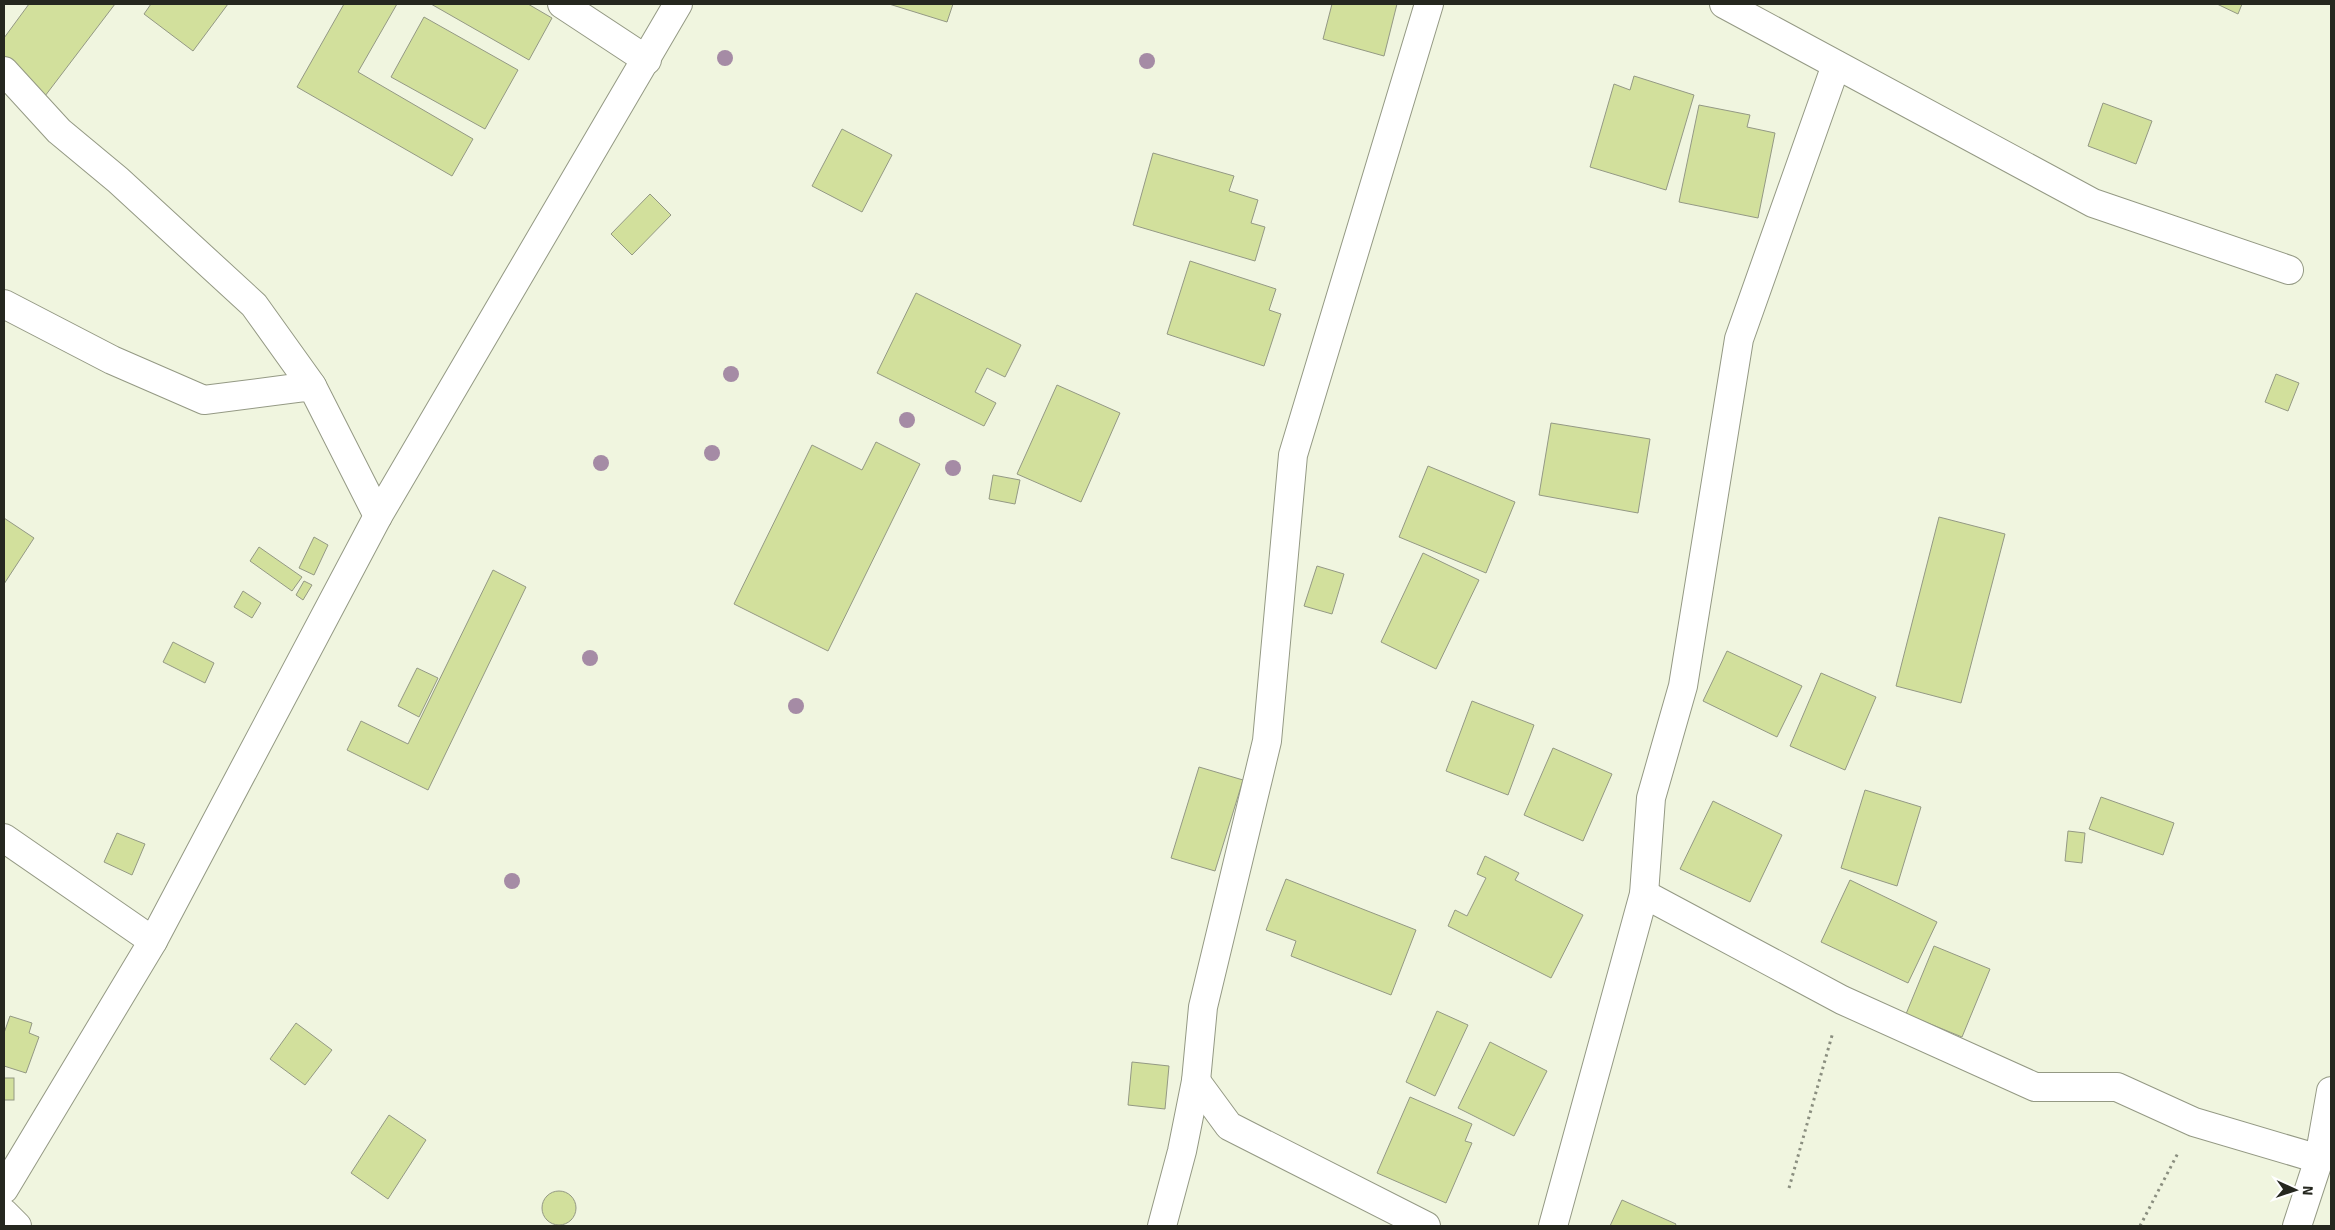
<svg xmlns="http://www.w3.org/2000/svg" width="2335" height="1230" font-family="Signika,sans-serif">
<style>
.building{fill:#d2e09c;stroke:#949984}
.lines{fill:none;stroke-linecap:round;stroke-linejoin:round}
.minor-casing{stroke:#949984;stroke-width:30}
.path{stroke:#8a8e7f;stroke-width:3;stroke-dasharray:2.5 4;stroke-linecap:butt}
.minor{stroke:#fff;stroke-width:28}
.tree{fill:#a58ba5}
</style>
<rect width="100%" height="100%" fill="#f0f5df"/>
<g class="building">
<polygon points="29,4 115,4 45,96 4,64 4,38"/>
<polygon points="151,4 228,4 193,51 144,14"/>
<polygon points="344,4 397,4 358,72 473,139 452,176 297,87"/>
<polygon points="431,4 528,4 552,18 529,60"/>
<polygon points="889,4 953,4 947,22"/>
<polygon points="1332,4 1397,4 1384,56 1323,39"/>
<polygon points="2217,4 2242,4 2238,14"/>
<polygon points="424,17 518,70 485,129 391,77"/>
<polygon points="1634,76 1694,95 1666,190 1590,167 1614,84 1630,90"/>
<polygon points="2103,103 2152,121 2136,164 2088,146"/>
<polygon points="1699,105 1750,115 1747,127 1775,133 1758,218 1679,202"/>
<polygon points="842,129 892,155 862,212 812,186"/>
<polygon points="1153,153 1234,176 1229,191 1258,200 1251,223 1265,227 1255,261 1133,225"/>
<polygon points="650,194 671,215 632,255 611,234"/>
<polygon points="1190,261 1276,289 1269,310 1281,314 1264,366 1167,334"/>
<polygon points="916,293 1021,345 1005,377 987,368 975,392 996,403 984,426 877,373"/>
<polygon points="2276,374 2299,383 2288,411 2265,402"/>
<polygon points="1057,385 1120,413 1081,502 1017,474"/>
<polygon points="1551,423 1650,439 1638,513 1539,495"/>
<polygon points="876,442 920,464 828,651 734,604 812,445 862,470"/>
<polygon points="1428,466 1515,502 1486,573 1399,537"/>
<polygon points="993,475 1020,480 1015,504 989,499"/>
<polygon points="1939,517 2005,534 1961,703 1896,686"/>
<polygon points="4,518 34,538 4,584"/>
<polygon points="314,537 328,545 314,575 299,568"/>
<polygon points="259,547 302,577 292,591 250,561"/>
<polygon points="1423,553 1479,580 1436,669 1381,642"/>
<polygon points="1317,566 1344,574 1332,614 1304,606"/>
<polygon points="493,570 526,587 428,790 347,750 361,721 408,744"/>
<polygon points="304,581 312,585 303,600 296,595"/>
<polygon points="243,591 261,603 252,618 234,607"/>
<polygon points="173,642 214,663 205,683 163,662"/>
<polygon points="1727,651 1802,686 1777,737 1703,701"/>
<polygon points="417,668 438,678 419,717 398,706"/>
<polygon points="1821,673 1876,697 1845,770 1790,746"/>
<polygon points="1472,701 1534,725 1508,795 1446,771"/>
<polygon points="1553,748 1612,774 1583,841 1524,815"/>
<polygon points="1199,767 1243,780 1215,871 1171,858"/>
<polygon points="1865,790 1921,807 1897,886 1841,868"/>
<polygon points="2101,797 2174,823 2163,855 2089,829"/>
<polygon points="1713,801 1782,835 1750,902 1680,869"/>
<polygon points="2068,831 2085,833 2082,863 2065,861"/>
<polygon points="117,833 145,844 132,875 104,862"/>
<polygon points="1485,856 1519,873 1515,880 1583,915 1551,978 1448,926 1455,910 1467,916 1486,878 1477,874"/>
<polygon points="1286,879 1416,930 1391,995 1291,956 1296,941 1266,930"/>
<polygon points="1850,880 1937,922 1908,983 1821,942"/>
<polygon points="1934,946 1990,969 1962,1037 1906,1014"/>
<polygon points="1437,1011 1468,1025 1435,1096 1406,1082"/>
<polygon points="10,1016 32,1023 29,1033 39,1037 26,1073 4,1066 4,1033"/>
<polygon points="296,1023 332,1050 305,1085 270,1059"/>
<polygon points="1490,1042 1547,1071 1514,1136 1458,1108"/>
<polygon points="1132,1062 1169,1066 1165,1109 1128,1105"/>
<rect x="4" y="1078" width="10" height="22"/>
<polygon points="1410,1097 1472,1124 1465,1141 1472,1143 1446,1203 1377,1173"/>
<polygon points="389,1115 426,1140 388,1199 351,1173"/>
<circle cx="559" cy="1208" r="17"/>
<polygon points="1622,1200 1676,1224 1675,1226 1610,1226"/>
</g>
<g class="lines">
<g class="minor-casing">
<g id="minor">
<polyline points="562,4 647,60"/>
<polyline points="1724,4 2093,203 2289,270"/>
<polyline points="4,71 59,131 118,180 254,305 312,386"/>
<polyline points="4,304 112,360 204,400 312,386 378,516"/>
<polyline points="4,838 153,941"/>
<polyline points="1644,894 1842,1000 2035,1087 2117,1087 2194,1122 2319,1159"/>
<polyline points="1196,1081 1229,1126 1426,1226"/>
<polyline points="4,1189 153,941 378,516 678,4"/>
<polyline points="4,1213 17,1226"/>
<polyline points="1162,1226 1182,1151 1196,1081 1203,1007 1267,741 1293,455 1429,4"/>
<polyline points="1553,1226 1644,894 1651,798 1683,686 1739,339 1836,65"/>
<polyline points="2297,1226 2319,1159 2331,1091"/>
</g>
</g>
<g class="path">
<polyline points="1789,1188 1833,1032"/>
<polyline points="2140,1226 2179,1151"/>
</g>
<use href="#minor" class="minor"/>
</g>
<g class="tree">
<circle cx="725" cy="58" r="8"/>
<circle cx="1147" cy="61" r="8"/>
<circle cx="731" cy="374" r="8"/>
<circle cx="907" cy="420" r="8"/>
<circle cx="712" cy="453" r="8"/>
<circle cx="601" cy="463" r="8"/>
<circle cx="953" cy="468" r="8"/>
<circle cx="590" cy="658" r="8"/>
<circle cx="796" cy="706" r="8"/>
<circle cx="512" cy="881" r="8"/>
</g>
<rect width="2335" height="1230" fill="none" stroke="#25271f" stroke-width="10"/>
<g transform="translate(2295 1190) rotate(93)" stroke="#ffffff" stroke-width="4" paint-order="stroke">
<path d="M0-4L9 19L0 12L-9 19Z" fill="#25271f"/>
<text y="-8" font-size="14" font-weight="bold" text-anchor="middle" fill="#25271f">N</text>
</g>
</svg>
